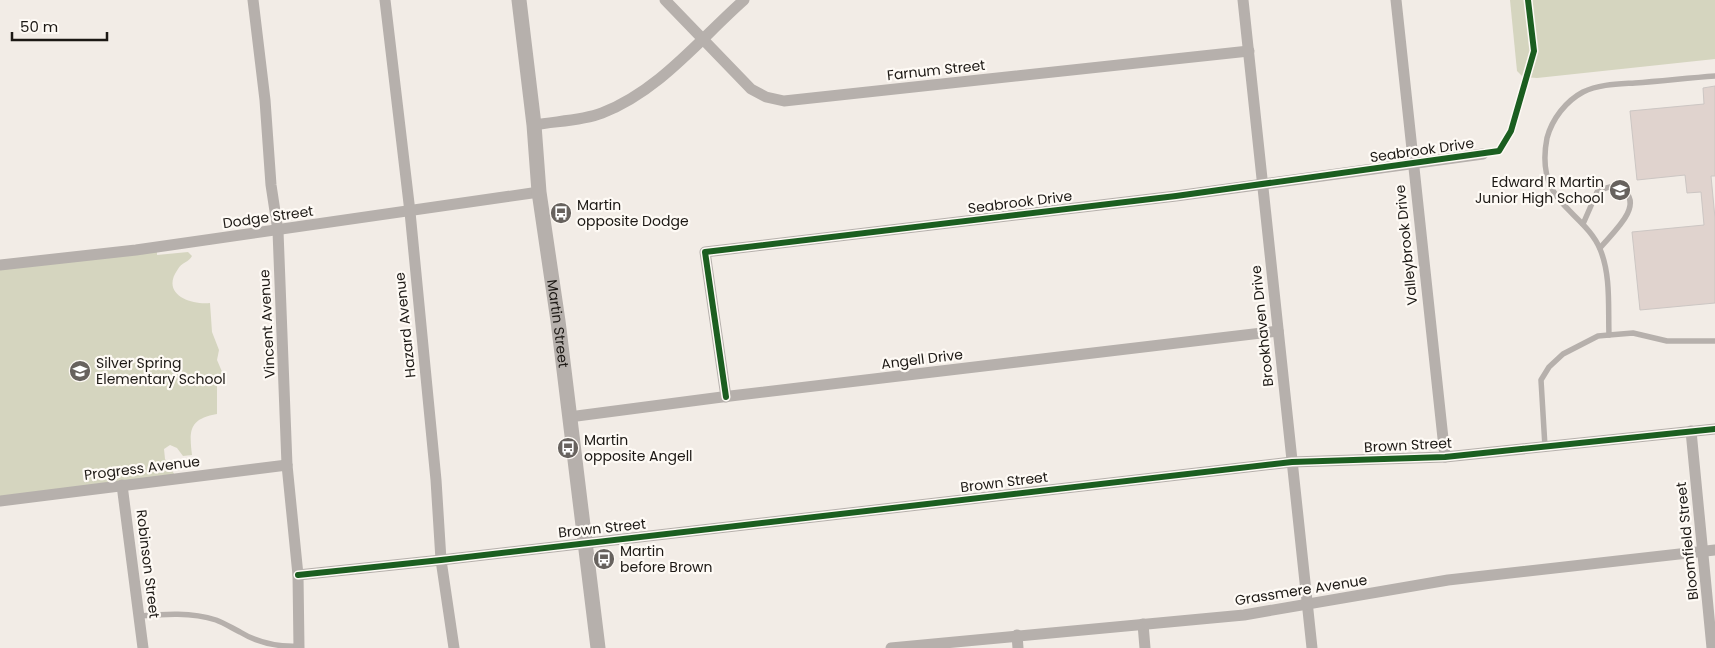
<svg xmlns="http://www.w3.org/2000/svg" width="1715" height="648" font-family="Poppins,sans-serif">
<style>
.green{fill:#d5d5bf}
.building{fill:#e0d3ce;stroke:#ccc6c3}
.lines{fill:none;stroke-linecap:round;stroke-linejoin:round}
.service{stroke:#b6b0ac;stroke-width:5.5}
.minor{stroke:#b6b0ac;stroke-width:11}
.tertiary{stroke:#b6b0ac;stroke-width:15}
.cycleway-casing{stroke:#fefaf5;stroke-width:9}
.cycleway{stroke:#1b5e20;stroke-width:6}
.labels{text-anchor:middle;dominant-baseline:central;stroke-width:4.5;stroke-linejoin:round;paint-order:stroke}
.street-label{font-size:14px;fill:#1c1814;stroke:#fefaf5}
.poi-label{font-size:14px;fill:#1c1814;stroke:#fefaf5;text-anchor:start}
</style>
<rect width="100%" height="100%" fill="#f2ece6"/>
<g class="green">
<polygon points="1510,0 1715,0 1715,59 1537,78 1523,77 1517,71"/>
<path d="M157,247V255L188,252L192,256C189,262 181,263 178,269C160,294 190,305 210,303L212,332L219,350L217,360L223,374L217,382V414C189,419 189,430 192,455L183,456L177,448L170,445L164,449L165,459L176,477L0,499V263Z"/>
</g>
<polygon class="building" points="1715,86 1715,176 1711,176 1715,218 1715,303 1640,310 1632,232 1704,225 1701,192 1687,193 1685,175 1637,180 1630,111 1704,104 1703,88"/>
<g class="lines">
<g class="service">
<path d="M1583,224L1597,192C1606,188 1614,183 1623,190C1645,206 1611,234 1600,248"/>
<path d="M1609,335C1608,307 1611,275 1600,249C1590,224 1562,210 1551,187C1544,172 1544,153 1547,138C1552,119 1566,101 1583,92C1599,84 1619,84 1635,83C1662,81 1688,78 1715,76"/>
<polyline points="1545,447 1541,380 1549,367 1563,354 1598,336 1609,335 1633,333 1667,341 1715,341"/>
<path d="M139,616C165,614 191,612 216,620C224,623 232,628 240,632C258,643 278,647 299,646"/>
</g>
<g class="minor">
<polyline points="253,0 265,100 271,185 278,231 287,465 298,575 299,648"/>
<polyline points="385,0 410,212 436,480 441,560 454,648"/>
<polyline points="665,0 751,89 766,97 784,101 1249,51"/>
<polyline points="1243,0 1312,648"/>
<polyline points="1396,0 1445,457"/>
<path d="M534,125C556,121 581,121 602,113C659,91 699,40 744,0"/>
<polyline points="0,265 136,250 539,192"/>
<polyline points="726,397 705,252 1176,196 1483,154"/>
<polyline points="569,417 722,397 1278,331"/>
<polyline points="1691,431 1712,648"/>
<polyline points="122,485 143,648"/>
<polyline points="0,501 287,465"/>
<polyline points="298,575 441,560 1292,462 1445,457 1715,429"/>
<polyline points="1143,624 1145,648"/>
<polyline points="1017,635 1018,648"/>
<polyline points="891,648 1244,615 1448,580 1715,550"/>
</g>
<path class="tertiary" id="s1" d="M519,0L534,125L539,192L558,321L598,648"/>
<g class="cycleway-casing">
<g id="cycleway">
<polyline points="726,397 705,252 1176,196 1499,151 1511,131 1534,51 1528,0"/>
<polyline points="298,575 441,560 1292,462 1445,457 1715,429"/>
</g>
</g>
<use href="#cycleway" class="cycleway"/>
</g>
<defs>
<g id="school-disc" transform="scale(1.125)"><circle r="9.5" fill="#67625e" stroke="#fefaf5"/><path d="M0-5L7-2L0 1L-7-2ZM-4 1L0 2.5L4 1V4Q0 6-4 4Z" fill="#fff"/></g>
<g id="bus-disc" transform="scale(1.125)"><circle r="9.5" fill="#67625e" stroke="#fefaf5"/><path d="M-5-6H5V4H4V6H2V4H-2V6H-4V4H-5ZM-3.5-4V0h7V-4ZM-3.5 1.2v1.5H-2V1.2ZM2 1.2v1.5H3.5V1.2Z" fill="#fff"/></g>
</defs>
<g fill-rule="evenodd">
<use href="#school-disc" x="1620" y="190"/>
<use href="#bus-disc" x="561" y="213"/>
<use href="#school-disc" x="80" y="371"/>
<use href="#bus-disc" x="568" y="448"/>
<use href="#bus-disc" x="604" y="559"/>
</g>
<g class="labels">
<g class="street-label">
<text transform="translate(936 70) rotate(-6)">Farnum Street</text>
<text transform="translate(1422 150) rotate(-8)">Seabrook Drive</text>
<text transform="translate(1020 202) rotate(-7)">Seabrook Drive</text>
<text transform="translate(268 217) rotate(-8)">Dodge Street</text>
<text transform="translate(1406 245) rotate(-96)">Valleybrook Drive</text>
<text transform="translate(267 324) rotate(-93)">Vincent Avenue</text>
<text stroke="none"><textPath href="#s1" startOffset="326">Martin Street</textPath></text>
<text transform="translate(405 325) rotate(-96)">Hazard Avenue</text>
<text transform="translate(1262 326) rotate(-96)">Brookhaven Drive</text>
<text transform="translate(922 359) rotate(-7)">Angell Drive</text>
<text transform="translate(1408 445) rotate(-3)">Brown Street</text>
<text transform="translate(142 468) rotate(-7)">Progress Avenue</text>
<text transform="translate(1004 482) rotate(-7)">Brown Street</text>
<text transform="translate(602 528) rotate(-6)">Brown Street</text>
<text transform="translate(1687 541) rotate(-96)">Bloomfield Street</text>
<text transform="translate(148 564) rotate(83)">Robinson Street</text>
<text transform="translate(1301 590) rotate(-9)">Grassmere Avenue</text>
</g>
<g class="poi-label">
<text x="1604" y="182" text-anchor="end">Edward R Martin<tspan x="1604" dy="16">Junior High School</tspan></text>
<text x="577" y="205">Martin<tspan x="577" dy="16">opposite Dodge</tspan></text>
<text x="96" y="363">Silver Spring<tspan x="96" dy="16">Elementary School</tspan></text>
<text x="584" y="440">Martin<tspan x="584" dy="16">opposite Angell</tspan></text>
<text x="620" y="551">Martin<tspan x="620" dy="16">before Brown</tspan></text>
</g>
</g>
<path d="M12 32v8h95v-8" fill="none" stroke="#1c1814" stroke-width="2.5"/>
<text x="20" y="32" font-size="15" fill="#1c1814" stroke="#fefaf5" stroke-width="4" paint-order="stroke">50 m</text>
</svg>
